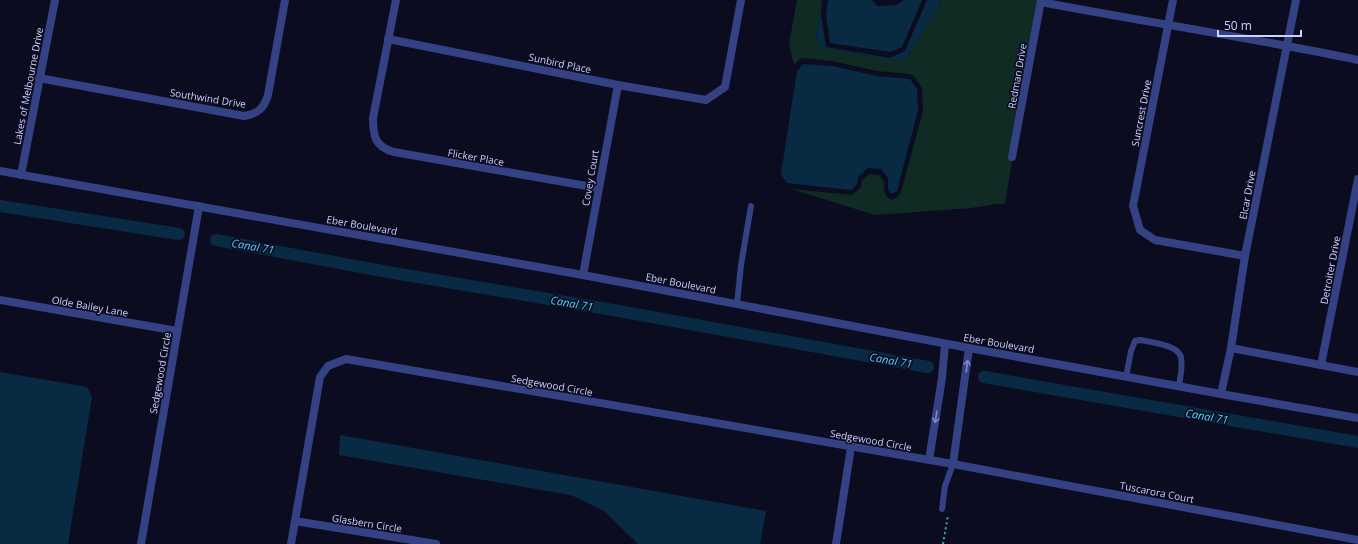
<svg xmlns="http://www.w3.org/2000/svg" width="1358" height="544" font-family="'Open Sans',sans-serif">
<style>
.green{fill:#0f2b24}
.water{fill:#092a43}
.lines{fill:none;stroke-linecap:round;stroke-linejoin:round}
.canal{stroke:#092a43;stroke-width:12}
.path{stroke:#27b892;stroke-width:2;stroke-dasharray:2 3;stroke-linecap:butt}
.service{stroke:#344183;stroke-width:6}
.minor{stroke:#344183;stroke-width:8}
.tertiary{stroke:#344183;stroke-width:8}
.oneway{stroke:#8089c1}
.labels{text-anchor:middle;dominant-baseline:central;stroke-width:3.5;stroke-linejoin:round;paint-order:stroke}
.street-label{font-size:10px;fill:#ccd1ff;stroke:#0c0c21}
.water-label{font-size:11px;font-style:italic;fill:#5ad4ff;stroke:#0c0c21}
</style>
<rect width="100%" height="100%" fill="#0c0c21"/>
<path class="green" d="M797,0H822L816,38L821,47L881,58L903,61L938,8L941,0H1038L1005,204H997L971,208L875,215L791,189L852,195L861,187L862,180L870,174L879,175C880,177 882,178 883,180C886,188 881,193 891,200C895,199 899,196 901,192L923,111L922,88L913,75L910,74L877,71L832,61L803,58L800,59L794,65L789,44Z"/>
<g class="water">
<polygon points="822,0 821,15 826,47 890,58 905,51 927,0 941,0 938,8 910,52 903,61 881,58 821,47 816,38"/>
<polygon points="828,0 872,0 877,6 897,5 904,0 922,0 902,47 891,52 830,43 826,16"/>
<polygon points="803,64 832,66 877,76 910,79 917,89 918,110 897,191 891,194 888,189 888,178 881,169 868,168 858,177 857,184 851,190 787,183 781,174 797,71"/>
<polygon points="0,372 87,387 92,397 68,544 0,544"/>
<polygon points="340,435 766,511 760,544 638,544 604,511 571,495 339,455"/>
</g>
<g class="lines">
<g class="canal">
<polyline points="0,206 179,234"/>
<polyline points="216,240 388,272 619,311 928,367"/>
<polyline points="984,377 1358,442"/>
</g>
<polyline class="path" points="943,544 948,515"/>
<g class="service">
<polyline points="737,304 741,265 751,206"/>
<path d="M1126,377L1131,351L1135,341L1140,340C1150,342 1180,345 1181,358C1183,367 1180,378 1179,386"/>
<polyline points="942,509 945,486 953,464"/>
</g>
<g class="minor">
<path d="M396,0L373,118C373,136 375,147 394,152L598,188"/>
<polyline points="1173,0 1133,206 1140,230 1155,240 1245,256"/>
<path d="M1041,2C1146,22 1253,38 1358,60"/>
<polyline points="388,39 618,85 706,100 725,87 741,0"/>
<path d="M39,78L244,116C258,114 264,108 268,95L285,0"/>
<polyline points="1012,157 1041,0"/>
<polyline points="21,175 55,0"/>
<polyline points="583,275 618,85"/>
<polyline points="0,300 177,331"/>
<polyline points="1231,348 1358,372"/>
<polyline points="1321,365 1358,179"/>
<polyline points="1221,394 1231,348 1245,256 1296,0"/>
<polyline points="929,460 942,378 945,344"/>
<polyline points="953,464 969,348"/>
<polyline points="295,521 436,544"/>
<polyline points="141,544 199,206"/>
<polyline points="291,544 320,377 328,366 346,359 953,464 1358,540"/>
<polyline points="836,544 851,447"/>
</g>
<polyline class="tertiary" points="0,171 583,275 969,348 1221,394 1358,418"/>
</g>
<defs><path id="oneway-shaft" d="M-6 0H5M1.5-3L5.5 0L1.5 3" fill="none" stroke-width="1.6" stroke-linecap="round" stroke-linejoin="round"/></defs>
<g class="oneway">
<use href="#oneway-shaft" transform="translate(967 366) rotate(-83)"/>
<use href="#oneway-shaft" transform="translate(936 417) rotate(99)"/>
</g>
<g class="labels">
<g class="street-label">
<text transform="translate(560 63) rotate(12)">Sunbird Place</text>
<text transform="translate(1017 76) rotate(-80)">Redman Drive</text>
<text transform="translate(28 86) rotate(-79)">Lakes of Melbourne Drive</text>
<text transform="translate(208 98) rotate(9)">Southwind Drive</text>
<text transform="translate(1141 113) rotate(-79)">Suncrest Drive</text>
<text transform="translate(476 157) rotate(10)">Flicker Place</text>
<text transform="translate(590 178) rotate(-80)">Covey Court</text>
<text transform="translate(1247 195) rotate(-79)">Elcar Drive</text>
<text transform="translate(362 225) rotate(10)">Eber Boulevard</text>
<text transform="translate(1330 270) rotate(-79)">Detroiter Drive</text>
<text transform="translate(681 283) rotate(11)">Eber Boulevard</text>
<text transform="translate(90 306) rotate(10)">Olde Bailey Lane</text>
<text transform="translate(999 343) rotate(10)">Eber Boulevard</text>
<text transform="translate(160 373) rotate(-80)">Sedgewood Circle</text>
<text transform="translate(552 385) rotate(10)">Sedgewood Circle</text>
<text transform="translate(871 440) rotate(10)">Sedgewood Circle</text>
<text transform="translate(1157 492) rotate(11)">Tuscarora Court</text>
<text transform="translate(367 523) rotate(9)">Glasbern Circle</text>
</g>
<g class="water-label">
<text transform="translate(253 246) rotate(10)">Canal 71</text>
<text transform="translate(572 303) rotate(10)">Canal 71</text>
<text transform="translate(891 360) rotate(10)">Canal 71</text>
<text transform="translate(1207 416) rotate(10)">Canal 71</text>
</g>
</g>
<path d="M1218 30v6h83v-6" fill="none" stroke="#ccd1ff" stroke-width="2"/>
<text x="1224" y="30" font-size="12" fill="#ccd1ff" stroke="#0c0c21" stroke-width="3" paint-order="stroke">50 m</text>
</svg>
